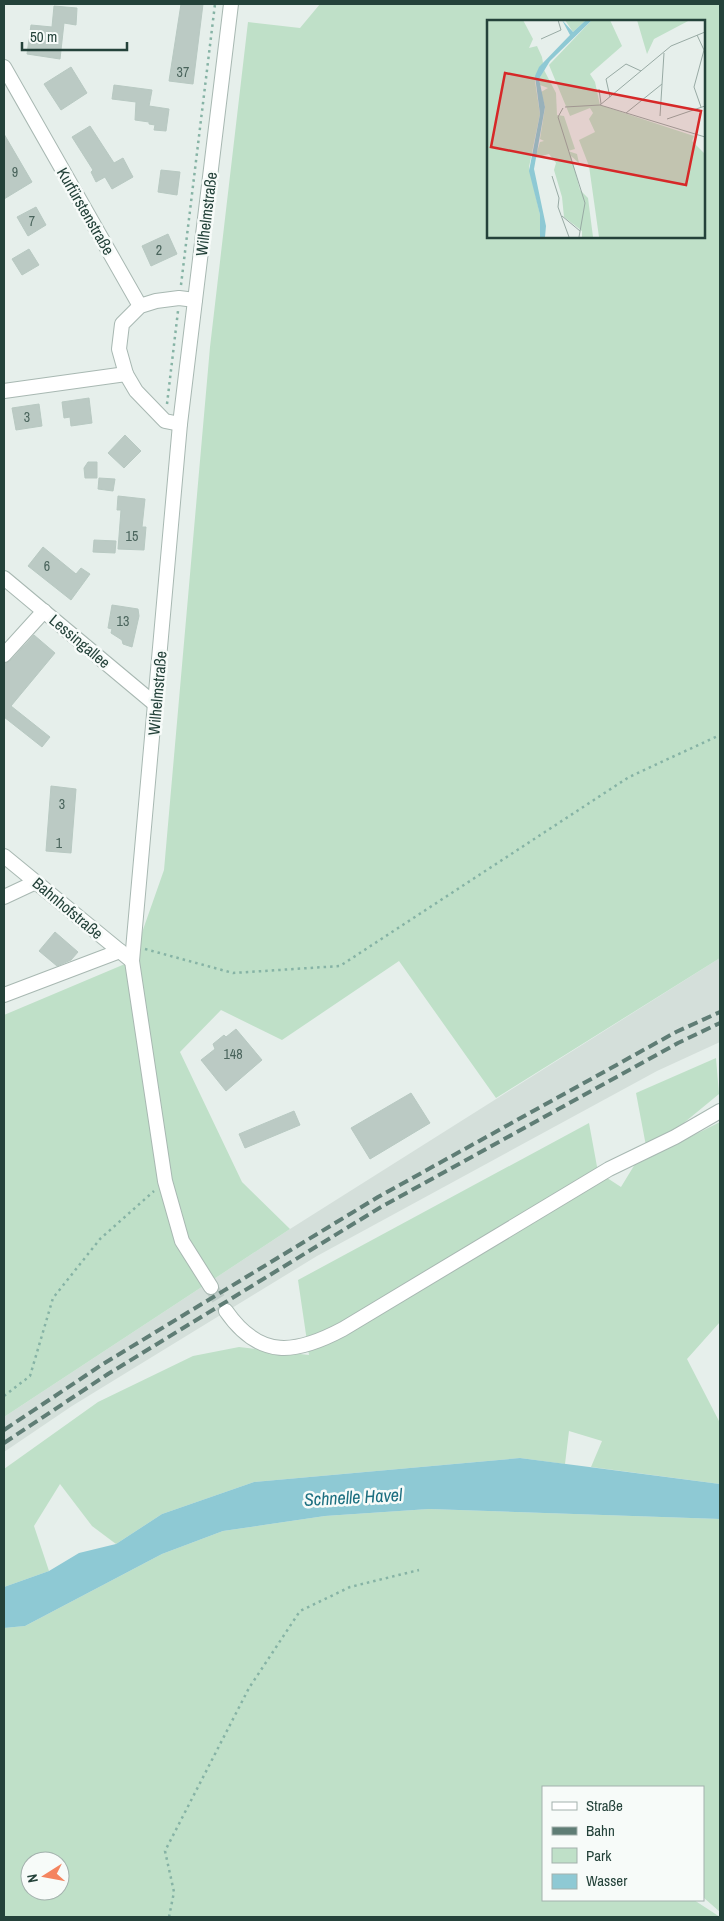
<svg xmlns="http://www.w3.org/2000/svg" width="724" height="1921" font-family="'Archivo Narrow',sans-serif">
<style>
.built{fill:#d4dfda}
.green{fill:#bfe0c8;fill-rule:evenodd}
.water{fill:#8ec9d4}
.building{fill:#bbcac4;stroke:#b8c9c2}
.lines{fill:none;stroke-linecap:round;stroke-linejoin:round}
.minor-tunnel{stroke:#bfccc8;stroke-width:14;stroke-dasharray:14 7;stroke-linecap:butt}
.minor-casing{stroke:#a8b8b2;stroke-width:16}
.path{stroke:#86b3a5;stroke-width:2.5;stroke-dasharray:2.5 4;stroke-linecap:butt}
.minor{stroke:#fff;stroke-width:14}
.rail{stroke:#5f7d75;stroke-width:4;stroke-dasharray:10 5;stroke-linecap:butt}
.labels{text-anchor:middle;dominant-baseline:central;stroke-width:5;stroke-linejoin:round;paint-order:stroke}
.number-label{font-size:14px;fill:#4a645c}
.street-label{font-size:16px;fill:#24423a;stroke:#f7fbf9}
.water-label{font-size:18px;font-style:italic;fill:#1c6f80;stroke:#f7fbf9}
.inset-road{fill:none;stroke:#98aaa4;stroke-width:1}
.view{fill:#d62828;fill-opacity:0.15;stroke:#d62828;stroke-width:2.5}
.inset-edge{fill:none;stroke:#24423a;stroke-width:2.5}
</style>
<rect width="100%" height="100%" fill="#e6efeb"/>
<polygon class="built" points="720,958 720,1042 657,1071 317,1256 72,1406 4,1452 4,1417 290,1229"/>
<g class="green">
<path d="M320,4H720V958L496,1098L399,961L282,1040L221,1010L180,1052L242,1182L290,1229L4,1417V1015L132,961L164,870L210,347L248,22L300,28ZM488,21H703V236H488Z"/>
<polygon points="716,1058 719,1094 663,1140 666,1149 720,1122 720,1322 687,1359 720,1423 720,1484 591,1467 602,1441 569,1431 565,1464 520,1458 254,1482 162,1514 116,1544 92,1526 60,1484 34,1526 49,1571 4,1587 4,1469 98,1402 193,1356 239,1347 309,1355 298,1280 589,1123 598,1172 621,1187 646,1146 636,1093"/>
<path d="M429,1509L720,1519V1912L703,1897V1787H543V1900H694L720,1917H4V1628L25,1626L162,1554L223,1531L325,1516ZM30,1861H60V1891H30Z"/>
</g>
<polygon class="water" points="520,1458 720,1484 720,1519 429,1509 325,1516 223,1531 162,1554 25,1626 4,1628 4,1587 49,1571 79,1553 116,1544 162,1514 254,1482"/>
<g class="building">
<polygon points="181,4 203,4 193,84 169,81"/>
<polygon points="54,6 77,8 76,25 64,23 60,59 27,54 31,25 52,27"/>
<polygon points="71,67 87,93 61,110 44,84"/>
<polygon points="114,85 152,90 149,106 169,109 166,131 154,130 155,125 149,124 149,122 135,120 136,102 112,99"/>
<polygon points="90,126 114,163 123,158 133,177 112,189 105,177 96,182 91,172 93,170 72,137"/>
<polygon points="4,134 32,182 4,199"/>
<polygon points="161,170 180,172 177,195 158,192"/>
<polygon points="36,207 46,225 28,236 17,217"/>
<polygon points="168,234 177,254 151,266 142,246"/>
<polygon points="29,249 39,265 22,275 12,259"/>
<polygon points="89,398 92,423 71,426 70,417 64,418 62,402"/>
<polygon points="39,404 42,426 16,430 12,408"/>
<polygon points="125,435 141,451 124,468 108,453"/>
<polygon points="88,462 97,462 97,478 85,478 84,468"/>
<polygon points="99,478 115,479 113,491 98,489"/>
<polygon points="118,496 145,499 142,527 146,527 144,550 118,549 121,510 117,510"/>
<polygon points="94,540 116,541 115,553 93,552"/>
<polygon points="43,547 76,574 81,568 90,574 71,600 28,566"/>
<polygon points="112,605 138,609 139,616 132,647 123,644 122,640 111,633 112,629 108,628"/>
<polygon points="34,635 55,653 11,706 50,737 42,747 4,717 4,664 10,661"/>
<polygon points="51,786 76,789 71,853 46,851"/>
<polygon points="55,932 78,952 71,960 57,966 39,951"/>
<polygon points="236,1029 262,1060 226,1091 201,1060 215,1049 213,1044 224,1035 226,1037"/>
<polygon points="411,1093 430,1123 370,1159 351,1128"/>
<polygon points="294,1111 300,1125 245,1148 239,1134"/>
</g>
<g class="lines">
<polyline class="minor-tunnel" points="211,1287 226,1311"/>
<g class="minor-casing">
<g id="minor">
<polyline points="4,67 140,306"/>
<polyline points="4,391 126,374"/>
<polyline points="180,424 165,421 136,391 126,374 119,349 122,324 140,306 156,301 179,298 195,300"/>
<polyline points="4,578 156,705"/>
<polyline points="4,655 44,611"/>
<polyline points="4,856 132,961"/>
<polyline points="4,897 36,882"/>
<polyline points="4,995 120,951"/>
<polyline points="211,1287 182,1241 165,1181 132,961 180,424 231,4"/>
<path d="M226,1311C260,1360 296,1354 343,1329L609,1169L675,1137L720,1111"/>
</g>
</g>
<g class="path">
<polyline points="181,285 215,4"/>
<polyline points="167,404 178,311"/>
<polyline points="145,949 233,973 340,966 629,777 720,735"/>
<polyline points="4,1396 30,1376 53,1298 100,1239 154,1191"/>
<polyline points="169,1917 174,1892 165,1851 249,1688 300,1611 350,1587 419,1570"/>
</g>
<use href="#minor" class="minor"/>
<g class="rail">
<polyline points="4,1430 103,1364 378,1197 676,1032 720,1012"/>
<polyline points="4,1443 108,1374 381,1207 678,1043 720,1023"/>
</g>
</g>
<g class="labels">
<g class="number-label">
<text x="183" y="72">37</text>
<text x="15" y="172">9</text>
<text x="32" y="221">7</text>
<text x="159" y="250">2</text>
<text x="27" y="417">3</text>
<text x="132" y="536">15</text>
<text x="47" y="566">6</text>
<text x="123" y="621">13</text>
<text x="62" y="804">3</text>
<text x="59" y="843">1</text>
<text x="233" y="1054">148</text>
</g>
<g class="street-label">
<text transform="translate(86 211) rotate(60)">Kurfürstenstraße</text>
<text transform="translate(206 214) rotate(-83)">Wilhelmstraße</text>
<text transform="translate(80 641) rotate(40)">Lessingallee</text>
<text transform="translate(157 693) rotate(-85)">Wilhelmstraße</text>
<text transform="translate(68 908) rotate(40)">Bahnhofstraße</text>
</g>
<g class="water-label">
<text transform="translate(353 1497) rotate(-3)">Schnelle Havel</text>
</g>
</g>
<g transform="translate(487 20)">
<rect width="218" height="218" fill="#e6efeb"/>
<path d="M0,0H36L46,19L42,28L50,26L55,37L56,43L48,61L53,94L42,147L53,195V217H0ZM78,0H99L86,12ZM105,0H123L135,26L103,54L108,62L113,85L207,116L205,121L217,133V217H112L102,146L92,120L108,112L102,99L106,93L103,88L83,96L62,45ZM150,0H203L167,19L160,34ZM57,50L69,73L70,95L77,96L88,129L81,131L90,134L92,143L84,136L93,170L101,178L106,217H95V211L77,197L75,177L67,150L69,143L62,134L48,138L53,122L57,121L53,119L58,87L54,72L61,68L53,65L52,59Z" fill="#bfe0c8"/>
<path d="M75,0L86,12L99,0H105L63,41L52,59L58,87L47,149L59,206L58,217H53V195L42,151L53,94L48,56L52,47L83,15Z" fill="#8ec9d4"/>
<path class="inset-road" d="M210,15L217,30L207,67L214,87M54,19L74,10L71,0M112,69L114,84M123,77L119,59L139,44L154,51M113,85L184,26L218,12M78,87L113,85L218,117M76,88L71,97L98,183L92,217M139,93L175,64M173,96L177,33M180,99L218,86M65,156L72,178L71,187L82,217M75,196L93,211"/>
<path class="view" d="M18,53L214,91L199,165L4,127Z"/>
<rect width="218" height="218" class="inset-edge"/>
</g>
<rect width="724" height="1921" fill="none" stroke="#24423a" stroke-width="10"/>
<rect x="542" y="1786" width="162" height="115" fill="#f7fbf9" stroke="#a3b1ad"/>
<rect x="552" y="1802" width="25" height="8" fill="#ffffff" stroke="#a3b1ad"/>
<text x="586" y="1811" font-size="15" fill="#24423a">Straße</text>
<rect x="552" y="1827" width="25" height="8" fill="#5f7d75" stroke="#a3b1ad"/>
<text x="586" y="1836" font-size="15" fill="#24423a">Bahn</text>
<rect x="552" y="1848" width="25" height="15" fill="#bfe0c8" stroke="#a3b1ad"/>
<text x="586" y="1861" font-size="15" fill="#24423a">Park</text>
<rect x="552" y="1874" width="25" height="15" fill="#8ec9d4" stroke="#a3b1ad"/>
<text x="586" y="1886" font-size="15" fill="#24423a">Wasser</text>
<g transform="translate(45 1876) rotate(259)"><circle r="24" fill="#f7fbf9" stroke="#a3b1ad"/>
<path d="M0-4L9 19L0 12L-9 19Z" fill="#f4845f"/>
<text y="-8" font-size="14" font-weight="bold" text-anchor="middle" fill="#24423a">N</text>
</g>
<path d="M22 42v8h105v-8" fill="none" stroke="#24423a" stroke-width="2.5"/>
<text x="30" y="42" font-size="15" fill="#24423a" stroke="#f7fbf9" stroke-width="4" paint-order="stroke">50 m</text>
</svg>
